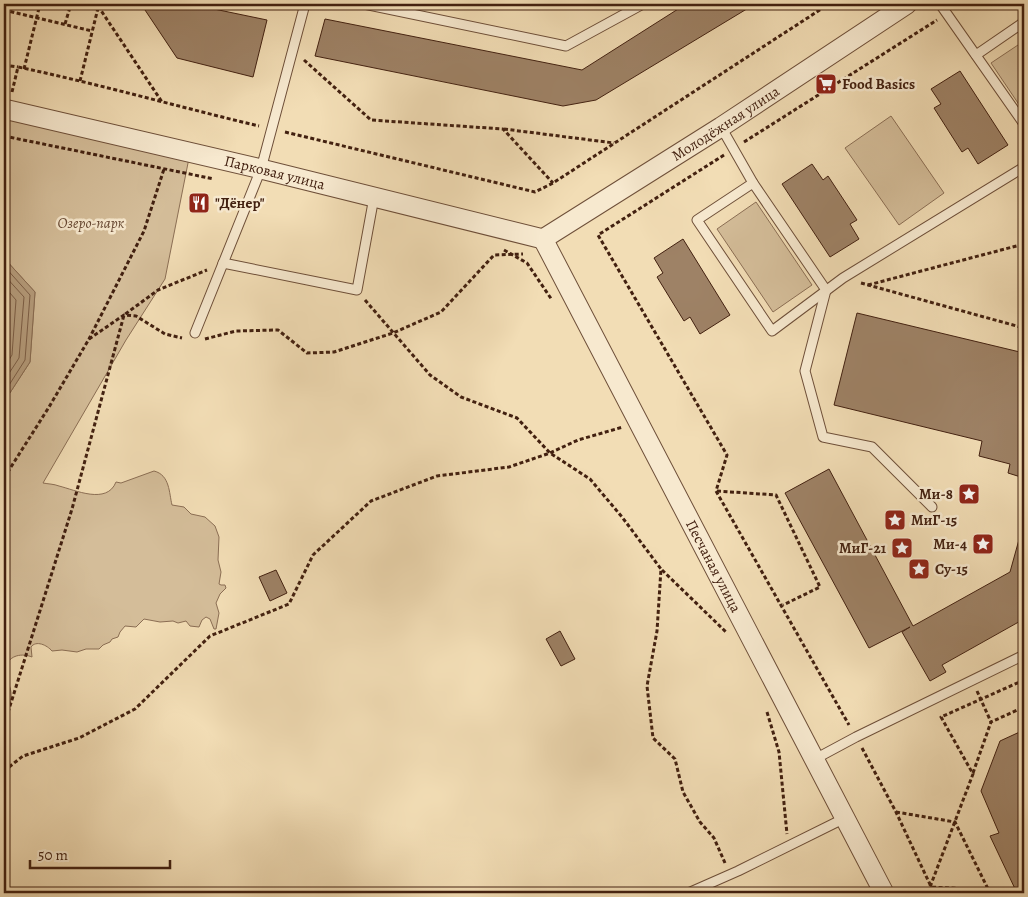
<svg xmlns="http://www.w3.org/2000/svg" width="1028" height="897" font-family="Alegreya,serif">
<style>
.green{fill:#d4bd99;stroke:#8b6e54}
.water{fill:#b69d7d;stroke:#886b51}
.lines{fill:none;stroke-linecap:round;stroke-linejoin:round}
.shore{stroke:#7c5e46;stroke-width:1}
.building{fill:#9e8266;stroke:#422010}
.lane-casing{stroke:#6e4f39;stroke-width:11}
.street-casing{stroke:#6e4f39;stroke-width:21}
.path{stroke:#422010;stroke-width:3;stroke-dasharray:4 2.5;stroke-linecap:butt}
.lane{stroke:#f7e9cf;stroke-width:9}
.street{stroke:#f7e9cf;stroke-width:19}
.labels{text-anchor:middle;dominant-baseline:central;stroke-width:5;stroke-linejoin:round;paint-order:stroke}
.poi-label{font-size:15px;font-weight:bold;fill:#422010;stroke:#f7e9cf;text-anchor:start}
.street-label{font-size:15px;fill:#422010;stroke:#f7e9cf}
.park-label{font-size:15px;font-style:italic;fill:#664732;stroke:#f7e9cf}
</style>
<rect width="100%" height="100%" fill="#f2ddb5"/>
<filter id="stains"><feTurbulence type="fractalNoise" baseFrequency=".004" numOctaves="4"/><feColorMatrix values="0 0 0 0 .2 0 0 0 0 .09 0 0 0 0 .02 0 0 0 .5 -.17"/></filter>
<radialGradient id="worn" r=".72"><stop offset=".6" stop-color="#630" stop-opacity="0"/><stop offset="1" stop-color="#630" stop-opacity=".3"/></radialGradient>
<g class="green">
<polygon points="1024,41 1024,112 991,63"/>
<polygon points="891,116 944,193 899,225 845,148"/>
<path d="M4,119L189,158L165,279L126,340L43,483C48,484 54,484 59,486C75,490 107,505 116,482L121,483L154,471C170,475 169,493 172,505L184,507L191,514L205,517L215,526L219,537L218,560L221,572L219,584L221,585H225L226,588L220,594L216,603L219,613L216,629H214L210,619L206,617L202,620L199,627L190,626L186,621L178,623L173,621L160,622L144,619L136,627L125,626L120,632L118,637L112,639L110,642L103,645L99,649H86L77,652L62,650L52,651C47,645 36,640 31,647L32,657C22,653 10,655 6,666L8,675L7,681C16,695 8,712 4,726V402L30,362L35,292L4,258V227L8,221L4,192Z"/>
<polygon points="756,202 812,285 773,312 717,229"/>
</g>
<polygon class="water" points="4,258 35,292 30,362 4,402"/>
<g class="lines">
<g class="shore">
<polyline points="4,266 30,295 25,360 4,393"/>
<polyline points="4,275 24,297 19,358 4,381"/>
<polyline points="4,286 16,300 12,355 4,368"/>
</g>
</g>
<g class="building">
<polygon points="141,4 190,4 267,20 253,77 177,58"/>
<polygon points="686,4 755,4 596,100 563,106 315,56 325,19 582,70"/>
<polygon points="960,71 1008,145 978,164 968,148 962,152 934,108 941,104 931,89"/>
<polygon points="812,164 823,180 828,176 857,220 850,224 859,239 830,257 782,184"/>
<polygon points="683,239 730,315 700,334 690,317 684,321 657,277 663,273 654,258"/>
<polygon points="857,313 1024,353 1024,410 1020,429 1024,430 1024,478 1008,473 1010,464 979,456 982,441 834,405"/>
<polygon points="829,469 913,626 1010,572 1020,536 1024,537 1024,581 1020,594 1024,601 1024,619 942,665 946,672 930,681 902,632 910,627 869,648 785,493"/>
<polygon points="276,570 287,593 270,601 259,577"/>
<polygon points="560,631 575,659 561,666 546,639"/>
<polygon points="1024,730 1024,893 1017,893 990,836 999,833 981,791 1000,741"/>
</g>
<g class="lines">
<g class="lane-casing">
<g id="lane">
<polyline points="364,4 566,46 643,4"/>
<polyline points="940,4 1024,124"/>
<polyline points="976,55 1024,22"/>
<polyline points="721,127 753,183 826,290 805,371 823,437 872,447 932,507"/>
<polyline points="753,183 697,220 772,331 843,278 1024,167"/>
<polyline points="223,263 357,290 374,197"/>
<polyline points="195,333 261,169 305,4"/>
<polyline points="815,759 856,737 1024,655"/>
<polyline points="688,893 738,871 845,818"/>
</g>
</g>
<g class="street-casing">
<g id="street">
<path id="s1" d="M4,109L261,169L543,239"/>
<path id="s2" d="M543,239L884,893"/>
<path id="s3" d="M543,239L721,127L907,4"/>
</g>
</g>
<g class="path">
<polyline points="98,6 162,102"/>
<polyline points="4,10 92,31"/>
<polyline points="65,24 71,4"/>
<polyline points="304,60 371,120 503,129 553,183"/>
<polyline points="4,65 18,67"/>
<polyline points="24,69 40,4"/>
<polyline points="80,81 99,4"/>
<path d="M12,92L18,67C99,84 179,107 259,126"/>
<polyline points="504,129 614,143"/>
<polyline points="285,132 535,192 553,183 829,4"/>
<polyline points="4,136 214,179"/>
<polyline points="744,142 937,20"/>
<polyline points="724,155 598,235 727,455 716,491 849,725"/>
<polyline points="504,250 527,263 552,300"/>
<polyline points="861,283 1024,328"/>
<polyline points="868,285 1024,244"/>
<polyline points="365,300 430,375 461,397 517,418 550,453 590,479 622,517 661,569 657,631 647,686 653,738 675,759 683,792 700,822 714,838 725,863"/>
<polyline points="89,339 124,315 136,316 165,334 182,338"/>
<polyline points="205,339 236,331 278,330 307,353 334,352 393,333 441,312 494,255 523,254"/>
<polyline points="4,478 49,407 89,339 144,231 164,169"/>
<polyline points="717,491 776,495 820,587 783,605"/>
<polyline points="662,570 726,632"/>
<polyline points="977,691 991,722"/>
<polyline points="767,712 779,752 787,834"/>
<polyline points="4,725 72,509 124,315 158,290 207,270"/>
<polyline points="862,748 896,812 934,893"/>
<polyline points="4,771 23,756 79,738 135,709 210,636 289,604 313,555 371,501 437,476 509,467 550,453 578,440 623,427"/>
<polyline points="973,773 991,722 1024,707"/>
<polyline points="896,812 955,822 990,893"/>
<polyline points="988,890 930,887 973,774 941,717 1024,680"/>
</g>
<use href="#lane" class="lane"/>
<use href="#street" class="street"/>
</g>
<defs>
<g id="supermarket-square" transform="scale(1.125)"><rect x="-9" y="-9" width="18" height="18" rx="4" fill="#8f2418" stroke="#f7e9cf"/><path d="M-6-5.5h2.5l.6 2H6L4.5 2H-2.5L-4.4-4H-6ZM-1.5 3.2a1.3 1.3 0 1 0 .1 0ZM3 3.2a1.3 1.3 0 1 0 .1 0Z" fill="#fff"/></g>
<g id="restaurant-square" transform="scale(1.125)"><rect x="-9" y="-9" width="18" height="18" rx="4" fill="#8f2418" stroke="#f7e9cf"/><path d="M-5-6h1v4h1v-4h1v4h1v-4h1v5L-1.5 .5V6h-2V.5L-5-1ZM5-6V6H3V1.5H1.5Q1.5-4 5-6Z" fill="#fff"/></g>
<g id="sight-square" transform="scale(1.125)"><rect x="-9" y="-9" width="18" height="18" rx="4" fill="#8f2418" stroke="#f7e9cf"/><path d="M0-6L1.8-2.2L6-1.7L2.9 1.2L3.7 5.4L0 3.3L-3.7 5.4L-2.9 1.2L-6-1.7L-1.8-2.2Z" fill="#fff"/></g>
</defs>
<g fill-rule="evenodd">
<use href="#supermarket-square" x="826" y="84"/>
<use href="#restaurant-square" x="199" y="203"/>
<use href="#sight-square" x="969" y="494"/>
<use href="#sight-square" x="895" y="520"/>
<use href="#sight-square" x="983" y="544"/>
<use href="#sight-square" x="902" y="548"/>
<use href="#sight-square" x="919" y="569"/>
</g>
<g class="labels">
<g class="poi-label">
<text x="842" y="84">Food Basics</text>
<text x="215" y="203">"Дёнер"</text>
<text x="953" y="494" text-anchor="end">Ми-8</text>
<text x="911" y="520">МиГ-15</text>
<text x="967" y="544" text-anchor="end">Ми-4</text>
<text x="886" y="548" text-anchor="end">МиГ-21</text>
<text x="935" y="569">Су-15</text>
</g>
<g class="street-label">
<text stroke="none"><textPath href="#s3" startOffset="216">Молодёжная улица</textPath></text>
<text stroke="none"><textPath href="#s1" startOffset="278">Парковая улица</textPath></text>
<text stroke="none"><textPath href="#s2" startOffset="369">Песчаная улица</textPath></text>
</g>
<g class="park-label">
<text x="91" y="223">Озеро-парк</text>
</g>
</g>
<rect width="1028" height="897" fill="none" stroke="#f2ddb5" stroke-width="20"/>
<rect x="5" y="5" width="1018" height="887" fill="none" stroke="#422010" stroke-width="2.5"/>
<rect x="10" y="10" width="1008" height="877" fill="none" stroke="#422010"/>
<path d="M30 860v8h140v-8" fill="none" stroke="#422010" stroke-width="2.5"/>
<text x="38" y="860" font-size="15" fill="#422010" stroke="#f7e9cf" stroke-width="4" paint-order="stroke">50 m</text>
<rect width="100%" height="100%" filter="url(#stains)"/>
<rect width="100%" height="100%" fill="url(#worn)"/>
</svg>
